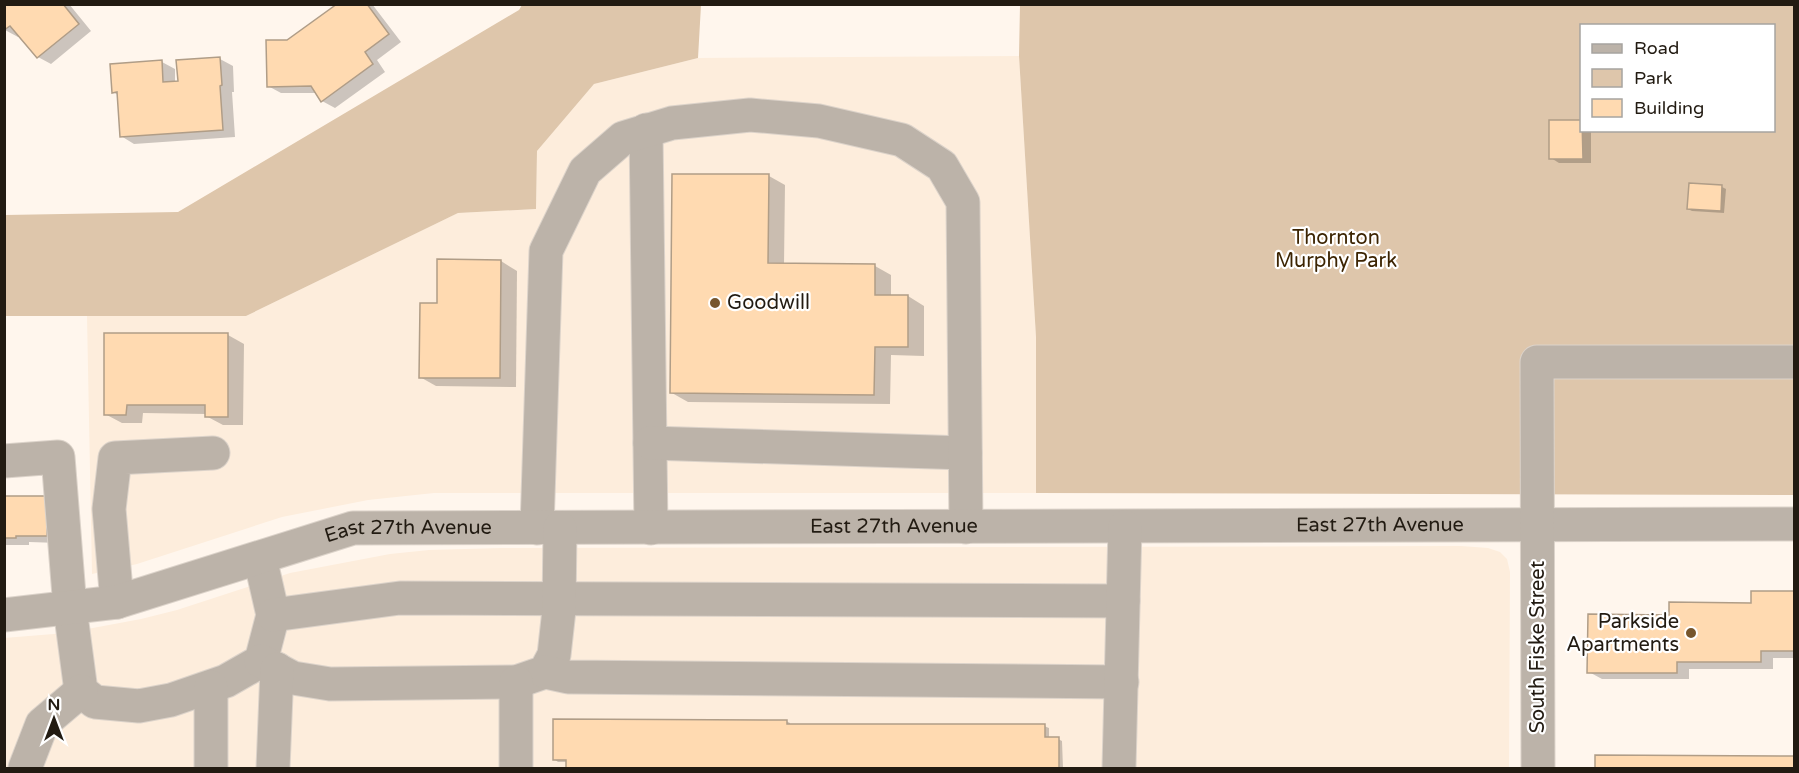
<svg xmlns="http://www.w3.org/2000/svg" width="1799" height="773" font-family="'Varela Round',sans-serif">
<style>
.built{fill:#fdeddc}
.green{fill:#dec6ab;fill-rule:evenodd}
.shadow{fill:#0003}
.building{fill:#ffdab1;stroke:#b09d87;stroke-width:1.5}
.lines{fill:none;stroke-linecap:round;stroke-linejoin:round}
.minor-casing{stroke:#dcd3ca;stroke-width:35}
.minor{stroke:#bcb3a9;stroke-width:33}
.poi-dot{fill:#77562d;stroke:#fff;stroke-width:2}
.labels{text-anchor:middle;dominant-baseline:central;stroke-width:4.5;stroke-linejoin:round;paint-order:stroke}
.park-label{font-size:20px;fill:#3c2402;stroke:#fff}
.poi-label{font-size:20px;fill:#221b12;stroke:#fff;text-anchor:start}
.street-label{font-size:20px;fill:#221b12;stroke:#fff}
</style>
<rect width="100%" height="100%" fill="#fff6ed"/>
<g class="built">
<polygon points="1019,56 1036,337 1036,493 434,493 368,500 282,517 137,564 92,574 87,316 246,316 458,213 536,209 537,151 594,84 698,58"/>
<polygon points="1461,546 1488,548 1500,552 1507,559 1510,572 1509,768 5,768 4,638 66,633 141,619 177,610 290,573 390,554 429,550 501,548"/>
</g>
<g class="green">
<polygon points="522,5 701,5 698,58 594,84 537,151 536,209 458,213 246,316 5,316 5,215 178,212 519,10"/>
<path d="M1020,5H1794V495L1036,493V337L1019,56ZM1582,26H1774V130H1582Z"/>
</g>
<g class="shadow">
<polygon points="4,4 69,4 91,31 51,64 38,57 20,35 18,37 5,30"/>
<polygon points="339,4 372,4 401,42 377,60 385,72 335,108 322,101 317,93 281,93 268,86 288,42"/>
<polygon points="220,59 233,66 234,92 232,92 235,137 134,144 121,136 118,95 113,92 162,62 175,69 175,83"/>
<polygon points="1582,130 1591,130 1591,163 1559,163 1551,158"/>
<polygon points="769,176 785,185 784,265 875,266 891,275 891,296 908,296 924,306 924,356 891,355 890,404 688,402 672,393"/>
<polygon points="1690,185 1722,187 1726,189 1724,213 1692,211 1688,209"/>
<polygon points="501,261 517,271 516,387 436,386 420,377 438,305"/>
<polygon points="228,335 244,344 243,425 223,425 206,416 206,414 143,413 142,423 122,423 105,414"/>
<polygon points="4,497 47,498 59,543 29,542 29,545 4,545"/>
<polygon points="1753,592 1794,592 1794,658 1773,658 1773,669 1689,669 1689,679 1602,679 1589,672 1671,616 1753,604"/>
<polygon points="786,721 790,723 790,725 1044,726 1049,728 1049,739 1058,739 1062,741 1063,768 568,768 568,762 558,762 554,759"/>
<rect x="1597" y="757" width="197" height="11"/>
</g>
<g class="building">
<polygon points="4,4 63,4 79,24 37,58 10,26 4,30"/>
<polygon points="337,4 367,4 389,34 365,52 373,64 321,102 311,86 267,87 266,40 287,40"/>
<polygon points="220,57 222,85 220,86 223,130 120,137 117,92 112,93 110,64 162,60 163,82 178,81 176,60"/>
<polygon points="1549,120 1582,120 1583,159 1549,159"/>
<polygon points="672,174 769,174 768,263 875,264 875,295 908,295 908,347 875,347 874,395 670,393"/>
<polygon points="1689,183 1722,185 1721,211 1687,209"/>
<polygon points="437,259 501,260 500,378 419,378 420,303 437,303"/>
<polygon points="104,333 228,333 228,417 205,417 205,405 127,405 126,415 104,415"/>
<polygon points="4,496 47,496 47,536 16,536 16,538 4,538"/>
<polygon points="1751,591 1794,591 1794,651 1761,651 1761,662 1677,662 1677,673 1587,673 1588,614 1669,615 1669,602 1751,603"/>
<polygon points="553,719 787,720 787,724 1045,724 1045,737 1059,737 1059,768 566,768 566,760 553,760"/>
<polygon points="1595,755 1794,756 1794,768 1595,768"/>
</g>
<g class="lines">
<g class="minor-casing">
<g id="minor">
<polyline points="646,130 651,528"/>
<polyline points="650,443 965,453"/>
<polyline points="4,461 58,457 70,608 81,691 95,702 139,706 171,700 226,681 261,661 273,615 260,558"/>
<polyline points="537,528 546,251 585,171 623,138 672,123 750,115 819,121 902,140 942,166 963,202 966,527"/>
<polyline points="117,602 109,509 115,458 213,453"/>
<path id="s1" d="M4,615L117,602L353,528L1794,524"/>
<polyline points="273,615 400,598 1123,601"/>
<polyline points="261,661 293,678 330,684 516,682 545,672 554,655 559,610 560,528"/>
<polyline points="545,672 568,677 1122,682"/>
<polyline points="516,682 516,768"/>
<polyline points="211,687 211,768"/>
<polyline points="25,768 42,724 81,691"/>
<polyline points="273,768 277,669"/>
<polyline points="1119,768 1125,527"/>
<polyline points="1538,768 1537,362 1794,362"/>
</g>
</g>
<use href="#minor" class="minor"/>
</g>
<g class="poi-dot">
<circle cx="715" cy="303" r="6"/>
<circle cx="1691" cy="633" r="6"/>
</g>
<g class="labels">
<g class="park-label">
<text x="1336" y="238">Thornton<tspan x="1336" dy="23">Murphy Park</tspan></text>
</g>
<g class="poi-label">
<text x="727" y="303">Goodwill</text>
<text x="1679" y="622" text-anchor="end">Parkside<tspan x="1679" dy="23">Apartments</tspan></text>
</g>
<g class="street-label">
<text stroke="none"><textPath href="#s1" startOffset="1388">East 27th Avenue</textPath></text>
<text stroke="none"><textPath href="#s1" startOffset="902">East 27th Avenue</textPath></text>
<text stroke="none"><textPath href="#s1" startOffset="416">East 27th Avenue</textPath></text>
<text transform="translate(1538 647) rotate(-90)">South Fiske Street</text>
</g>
</g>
<rect width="1799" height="773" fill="none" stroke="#221b12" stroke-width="12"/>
<rect x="1580" y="24" width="195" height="108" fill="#ffffff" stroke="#a7a4a0" stroke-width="1.5"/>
<rect x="1592" y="44" width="30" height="9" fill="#bcb3a9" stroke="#a7a4a0" stroke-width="1.5"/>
<text x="1634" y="54" font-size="18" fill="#221b12">Road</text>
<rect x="1592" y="69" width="30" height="18" fill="#dec6ab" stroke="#a7a4a0" stroke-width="1.5"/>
<text x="1634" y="84" font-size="18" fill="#221b12">Park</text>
<rect x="1592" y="99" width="30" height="18" fill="#ffdab1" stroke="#a7a4a0" stroke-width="1.5"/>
<text x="1634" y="114" font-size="18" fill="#221b12">Building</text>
<g transform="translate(54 719)" stroke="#ffffff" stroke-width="4.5" paint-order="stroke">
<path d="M0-4.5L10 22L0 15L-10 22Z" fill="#221b12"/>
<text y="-9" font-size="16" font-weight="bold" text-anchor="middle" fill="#221b12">N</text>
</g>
</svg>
